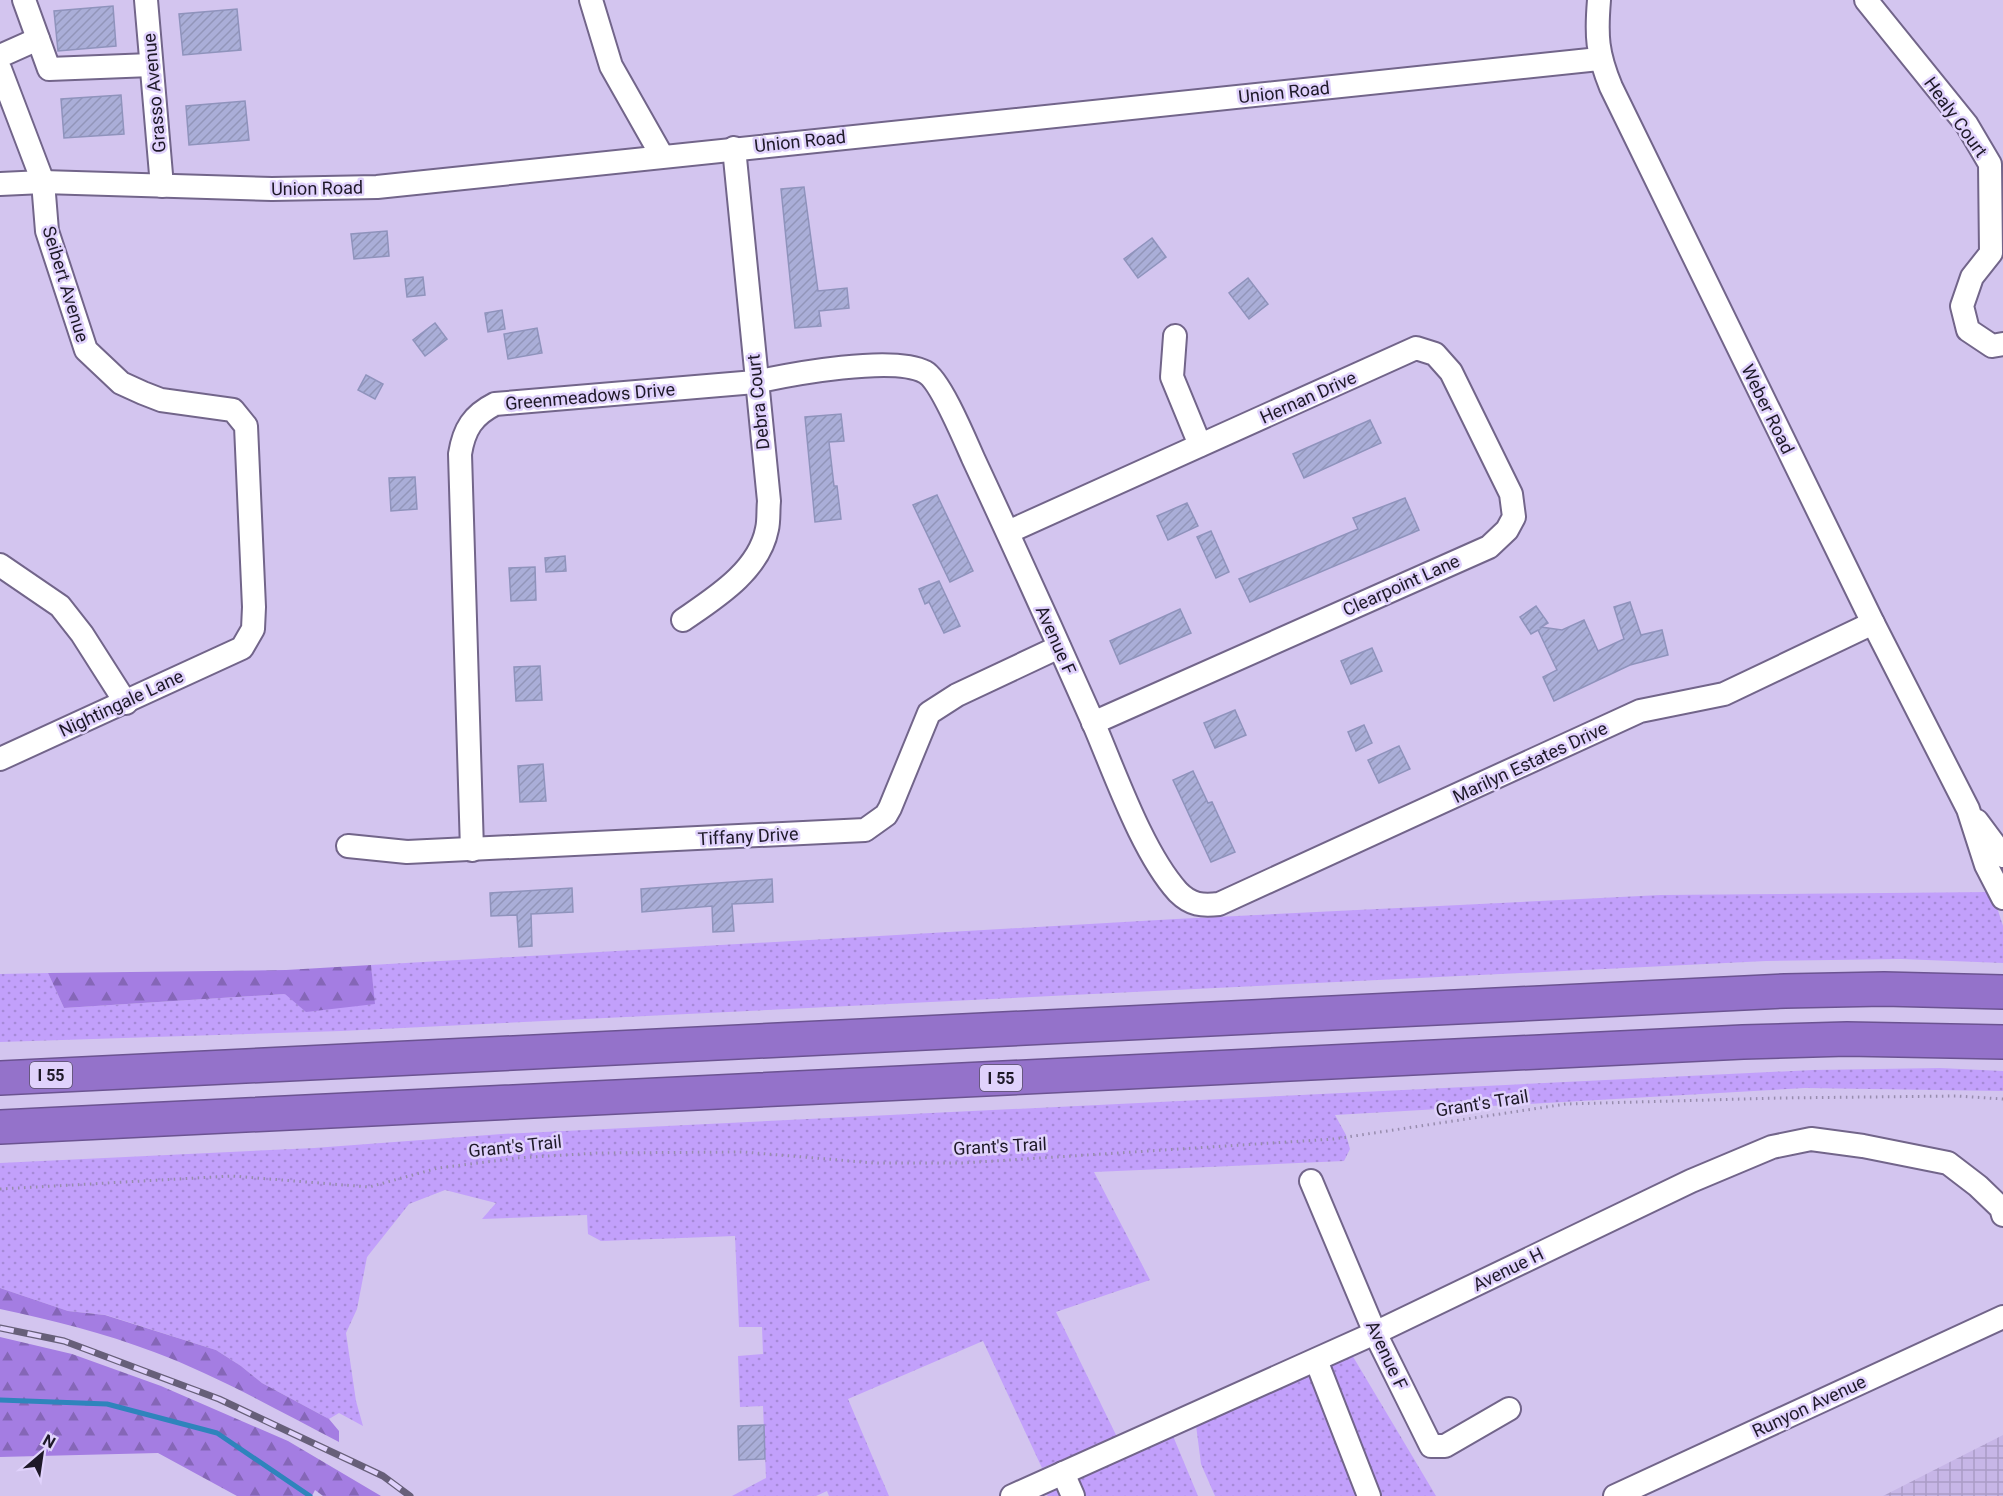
<svg xmlns="http://www.w3.org/2000/svg" width="2003" height="1496" font-family="Roboto,sans-serif">
<style>
.industrial{fill:url(#industrial-grid)}
.grass{fill:url(#grass-dots)}
.forest{fill:url(#forest-firs)}
.lines{fill:none;stroke-linecap:round;stroke-linejoin:round}
.stream{stroke:#2f84bc;stroke-width:5}
.building{fill:url(#building-hatch);stroke:#8f93bc;stroke-width:1.5}
.minor-casing{stroke:#72658a;stroke-width:26}
.highway-casing{stroke:#6b5391;stroke-width:36}
.path{stroke:#978cad;stroke-width:3;stroke-dasharray:1.5 4.5;stroke-linecap:butt}
.minor{stroke:#fff;stroke-width:22}
.highway{stroke:#9472ca;stroke-width:33}
.rail-casing{stroke:#675f79;stroke-width:7}
.rail{stroke:#e0d2fc;stroke-width:4.5;stroke-dasharray:14;stroke-linecap:butt}
.labels{text-anchor:middle;dominant-baseline:central;stroke-width:5;stroke-linejoin:round;paint-order:stroke}
.shield{fill:#e0d2fc;stroke:#585068;stroke-width:1.5}
.shield-label{font-size:16px;font-weight:bold;fill:#1e1928}
.street-label{font-size:18px;fill:#1e1928;stroke:#e0d2fc}
</style>
<defs>
<pattern id="industrial-grid" width="8" height="8" patternUnits="userSpaceOnUse" patternTransform="scale(1.5)"><rect width="8" height="8" fill="#c7b6e7"/><path d="M0 4h8M4 0v8" fill="none" stroke="#aa9cc6"/></pattern>
<pattern id="grass-dots" width="8" height="8" patternUnits="userSpaceOnUse" patternTransform="scale(1.5)"><rect width="8" height="8" fill="#c2a0fb"/><path d="M2 2h.1M6 6h.1" fill="none" stroke="#a689d7" stroke-width="1.8" stroke-linecap="round"/></pattern>
<pattern id="forest-firs" width="22" height="20" patternUnits="userSpaceOnUse" patternTransform="scale(1.5)"><rect width="22" height="20" fill="#a47de2"/><path d="M5 1l3.5 6h-7zM16 11l3.5 6h-7z" fill="#8566b7"/></pattern>
<pattern id="building-hatch" width="6" height="6" patternUnits="userSpaceOnUse" patternTransform="scale(1.5)"><rect width="6" height="6" fill="#aaaed8"/><path d="M-1 1l2-2M0 6l6-6M5 7l2-2" fill="none" stroke="#9295b9"/></pattern>
</defs>
<rect width="100%" height="100%" fill="#d3c5ef"/>
<polygon class="industrial" points="2003,1435 2003,1496 1883,1496"/>
<g class="grass">
<polygon points="1992,892 2003,926 2003,963 1901,959 1766,961 341,1031 0,1042 0,974 48,973 64,1008 285,994 374,1004 371,965 1176,919 1661,895"/>
<polygon points="1940,1068 2003,1071 2003,1091 1805,1088 1335,1115 1346,1135 1350,1149 1344,1161 1094,1172 1150,1280 1056,1312 1117,1437 1042,1468 983,1341 848,1399 889,1496 829,1496 827,1491 816,1496 732,1496 766,1478 763,1406 740,1407 738,1356 763,1354 762,1327 739,1327 735,1236 601,1241 588,1234 587,1215 482,1219 496,1203 445,1190 409,1204 367,1257 357,1309 346,1333 356,1401 363,1426 339,1413 329,1419 262,1383 241,1366 216,1350 106,1315 68,1311 0,1288 0,1163 314,1148 502,1134 1813,1070"/>
<polygon points="1352,1355 1436,1496 1215,1496 1201,1464 1196,1425"/>
<polygon points="1173,1436 1198,1496 1048,1496 1046,1494"/>
</g>
<g class="forest">
<polygon points="371,965 375,1004 306,1012 285,994 64,1008 48,973 286,970"/>
<path d="M0,1288L68,1311L105,1315L216,1350L241,1366L262,1383L329,1419L339,1431V1442C279,1411 218,1376 154,1352C104,1333 52,1320 0,1309Z"/>
<polygon points="0,1337 72,1354 161,1386 288,1441 381,1496 323,1496 315,1490 312,1496 237,1496 158,1453 0,1457"/>
</g>
<g class="lines">
<polyline class="stream" points="0,1400 107,1404 217,1433 310,1496"/>
</g>
<g class="building">
<polygon points="113,6 116,46 58,51 54,11"/>
<polygon points="237,9 241,50 183,55 179,14"/>
<polygon points="121,95 124,134 64,138 61,99"/>
<polygon points="245,101 249,140 189,145 186,106"/>
<polygon points="804,187 818,291 847,288 849,308 819,311 821,326 795,328 781,189"/>
<polygon points="387,231 389,256 354,259 351,234"/>
<polygon points="1152,238 1166,257 1138,278 1124,259"/>
<polygon points="423,277 425,295 407,297 405,279"/>
<polygon points="1248,278 1268,304 1249,319 1229,293"/>
<polygon points="502,310 505,329 488,332 485,313"/>
<polygon points="435,323 447,339 425,356 413,340"/>
<polygon points="537,328 542,353 508,359 504,334"/>
<polygon points="366,375 383,384 375,399 358,390"/>
<polygon points="841,414 844,441 829,442 834,486 837,486 841,519 815,522 805,417"/>
<polygon points="1370,420 1381,443 1304,478 1293,454"/>
<polygon points="415,477 417,509 391,511 389,478"/>
<polygon points="937,495 973,571 950,582 913,505"/>
<polygon points="1405,498 1419,530 1250,602 1239,579 1358,529 1353,518"/>
<polygon points="1187,503 1198,526 1168,540 1157,516"/>
<polygon points="1211,531 1229,572 1216,578 1197,537"/>
<polygon points="565,556 566,571 546,572 545,558"/>
<polygon points="535,567 536,600 511,601 509,568"/>
<polygon points="939,581 960,626 944,633 929,602 925,604 919,589"/>
<polygon points="1630,602 1641,635 1662,630 1668,655 1630,665 1554,701 1543,677 1557,670 1538,630 1531,634 1520,617 1536,606 1548,623 1541,627 1562,630 1584,620 1598,651 1624,639 1614,607"/>
<polygon points="1180,609 1191,633 1120,664 1110,641"/>
<polygon points="1372,648 1382,671 1351,684 1341,661"/>
<polygon points="540,666 542,700 516,701 514,667"/>
<polygon points="1235,710 1246,735 1215,748 1204,723"/>
<polygon points="1364,725 1372,743 1356,751 1348,732"/>
<polygon points="1399,746 1410,769 1379,783 1368,760"/>
<polygon points="543,764 546,801 520,802 518,766"/>
<polygon points="1193,771 1208,803 1212,802 1235,852 1211,862 1173,780"/>
<polygon points="772,879 773,902 732,904 734,931 713,932 712,906 642,912 641,889"/>
<polygon points="572,888 573,912 531,914 532,946 519,947 517,915 491,916 490,893"/>
<polygon points="764,1425 765,1459 739,1460 738,1426"/>
</g>
<g class="lines">
<g class="minor-casing">
<g id="minor">
<polyline points="24,0 49,69 151,65"/>
<polyline points="146,0 162,186"/>
<polyline points="591,0 611,66 662,156"/>
<path d="M1599,0C1596,36 1597,53 1611,87L1873,623L1968,809L1986,865L2003,898"/>
<polyline points="1866,0 1967,125 1990,164 1991,253 1972,277 1962,306 1968,330 1992,346 2003,344"/>
<polyline points="0,56 38,39"/>
<polyline points="0,69 43,182 47,231 86,350 121,383 143,393 161,400 233,410 246,426 254,607 253,629 242,648 0,759"/>
<polyline points="0,184 43,182 272,189 377,187 1599,59"/>
<polyline points="1175,336 1172,377 1200,445"/>
<polyline points="1008,532 1416,348 1435,354 1451,372 1511,494 1514,517 1507,530 1489,547 1093,723"/>
<polyline points="0,565 60,606 82,634 126,703"/>
<path d="M683,620C715,598 759,571 767,529C769,521 768,510 769,501L734,148"/>
<polyline points="1977,821 2003,856"/>
<polyline points="348,846 407,852 865,830 886,815 890,808 929,713 957,695 1059,647"/>
<path d="M472,850L460,454C464,429 473,415 495,404L755,382C792,374 893,355 925,372C940,380 965,440 973,458C1014,546 1054,634 1093,722C1115,773 1142,852 1178,892C1191,905 1202,906 1219,904L1640,711L1724,694L1873,623"/>
<polyline points="1311,1181 1375,1333 1431,1446 1445,1446 1509,1409"/>
<polyline points="1316,1360 1369,1496"/>
<polyline points="1063,1473 1073,1496"/>
<polyline points="1012,1496 1375,1333 1691,1181 1772,1147 1811,1139 1863,1146 1948,1163 1978,1186 2001,1208 2003,1215"/>
<polyline points="1615,1496 2003,1317"/>
</g>
</g>
<g class="highway-casing">
<g id="highway">
<polyline points="0,1078 1785,991 1884,989 2003,992"/>
<polyline points="0,1127 1743,1042 1847,1039 2003,1042"/>
</g>
</g>
<polyline class="path" points="0,1189 232,1176 369,1187 438,1168 517,1158 596,1153 744,1152 874,1163 963,1163 1334,1139 1566,1104 1779,1098 1957,1096 2003,1099"/>
<use href="#minor" class="minor"/>
<use href="#highway" class="highway"/>
<g class="rail-casing">
<polyline id="rail" points="0,1328 64,1341 219,1399 383,1476 410,1496"/>
</g>
<use href="#rail" class="rail"/>
</g>
<g class="labels">
<g class="shield">
<rect x="30" y="1062" width="42" height="26" rx="4.5"/>
<rect x="980" y="1065" width="42" height="26" rx="4.5"/>
</g>
<g class="shield-label">
<text x="51" y="1075">I 55</text>
<text x="1001" y="1078">I 55</text>
</g>
<g class="street-label">
<text transform="translate(1284 92) rotate(-6)">Union Road</text>
<text transform="translate(154 93) rotate(-95)">Grasso Avenue</text>
<text transform="translate(1956 117) rotate(54)">Healy Court</text>
<text transform="translate(800 141) rotate(-6)">Union Road</text>
<text transform="translate(317 188) rotate(-1)">Union Road</text>
<text transform="translate(66 284) rotate(73)">Seibert Avenue</text>
<text transform="translate(590 396) rotate(-5)">Greenmeadows Drive</text>
<text transform="translate(1308 397) rotate(-24)">Hernan Drive</text>
<text transform="translate(758 402) rotate(-96)">Debra Court</text>
<text transform="translate(1768 409) rotate(64)">Weber Road</text>
<text transform="translate(1401 585) rotate(-24)">Clearpoint Lane</text>
<text transform="translate(1056 640) rotate(66)">Avenue F</text>
<text transform="translate(121 703) rotate(-25)">Nightingale Lane</text>
<text transform="translate(1530 762) rotate(-25)">Marilyn Estates Drive</text>
<text transform="translate(748 836) rotate(-3)">Tiffany Drive</text>
<text transform="translate(1482 1103) rotate(-9)">Grant's Trail</text>
<text transform="translate(515 1146) rotate(-6)">Grant's Trail</text>
<text transform="translate(1000 1146) rotate(-3)">Grant's Trail</text>
<text transform="translate(1508 1269) rotate(-26)">Avenue H</text>
<text transform="translate(1387 1355) rotate(65)">Avenue F</text>
<text transform="translate(1809 1406) rotate(-25)">Runyon Avenue</text>
</g>
</g>
<g transform="translate(42 1454) rotate(29)" stroke="#e0d2fc" stroke-width="4.5" paint-order="stroke">
<path d="M0-4.5L10 22L0 15L-10 22Z" fill="#1e1928"/>
<text y="-9" font-size="16" font-weight="bold" text-anchor="middle" fill="#1e1928">N</text>
</g>
</svg>
